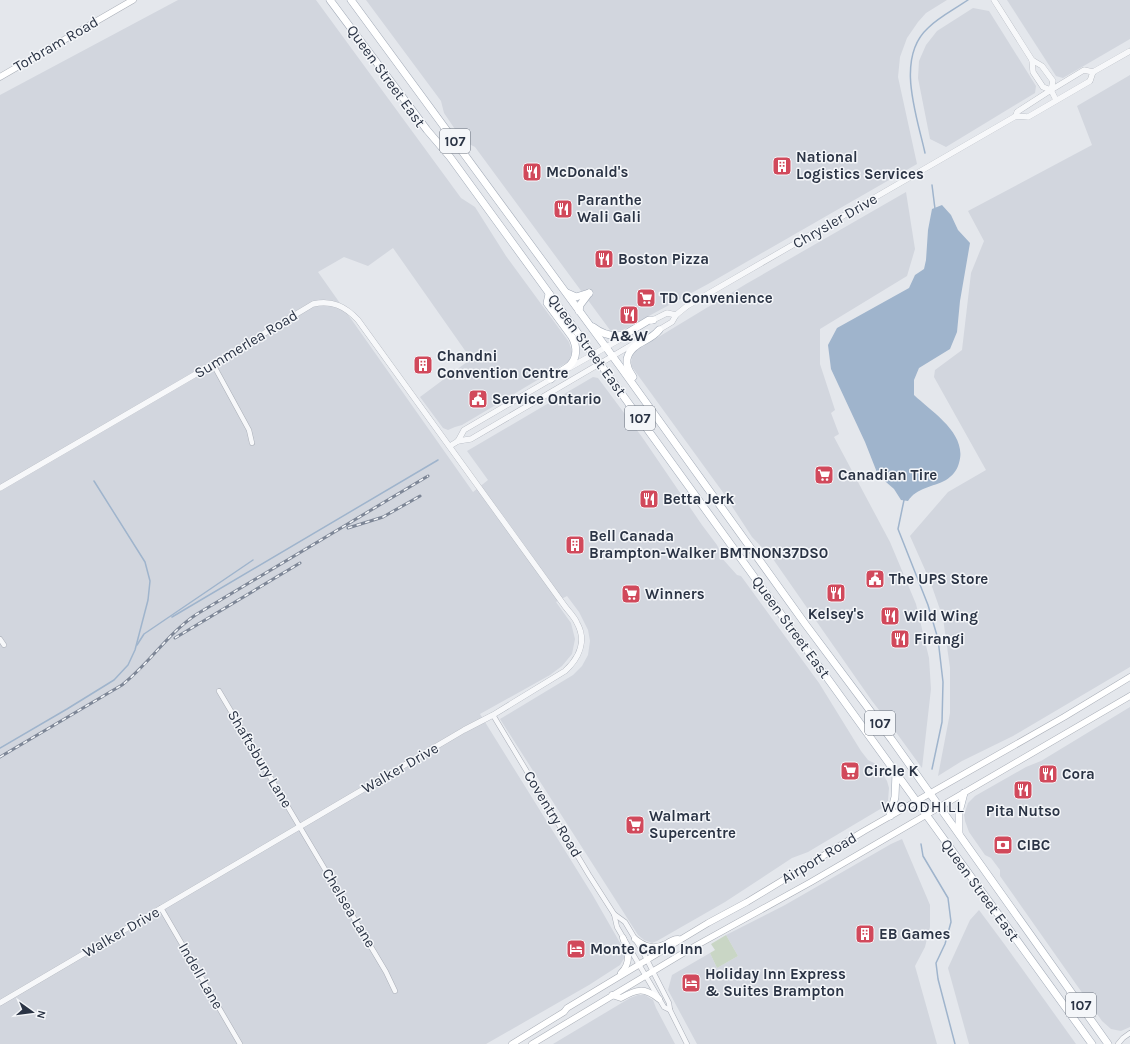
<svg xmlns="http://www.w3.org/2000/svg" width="1130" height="1044" font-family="Karla,sans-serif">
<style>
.built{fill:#d2d6de}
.green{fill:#c9d6c5}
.water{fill:#9fb4cc}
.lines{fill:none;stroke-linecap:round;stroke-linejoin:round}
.stream{stroke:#9fb4cc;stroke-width:1.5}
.minor-casing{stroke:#a9aeb7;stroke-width:5.5}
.tertiary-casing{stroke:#a9aeb7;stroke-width:6}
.secondary-casing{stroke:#a9aeb7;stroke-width:7}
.primary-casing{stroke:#a3abb8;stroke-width:8}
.minor{stroke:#f7f8fa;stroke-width:4.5}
.tertiary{stroke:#f7f8fa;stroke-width:5.5}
.secondary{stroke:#fff;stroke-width:6}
.primary{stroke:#fff;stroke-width:7}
.rail-casing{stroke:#7d8696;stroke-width:3}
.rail{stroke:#f4f6f9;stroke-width:1.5;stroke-dasharray:4.5;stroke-linecap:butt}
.labels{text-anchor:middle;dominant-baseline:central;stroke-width:3;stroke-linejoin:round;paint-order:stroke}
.shield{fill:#f4f6f9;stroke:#676e7b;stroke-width:1}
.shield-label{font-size:14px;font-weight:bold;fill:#2b3445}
.street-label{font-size:15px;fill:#2b3445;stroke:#f4f6f9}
.poi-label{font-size:15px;font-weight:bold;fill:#2b3445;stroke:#f4f6f9;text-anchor:start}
.neighbourhood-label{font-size:16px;letter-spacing:1px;fill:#1d2536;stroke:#f4f6f9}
</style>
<rect width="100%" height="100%" fill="#e4e7ec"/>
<g class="built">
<polygon points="178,0 316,0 461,198 475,207 506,256 569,342 572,352 569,361 566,363 462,425 455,427 448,430 443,428 420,397 471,359 393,248 368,266 344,257 318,272 473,492 488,480 467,451 593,377 598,378 642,437 702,525 717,545 719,549 720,556 737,575 741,576 819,683 861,751 868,760 876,764 887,781 889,788 888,801 882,808 808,852 792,858 725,902 657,941 652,943 644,940 638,935 500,719 573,675 582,666 588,655 590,641 588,630 579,612 567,596 556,602 571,623 575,639 572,654 562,666 550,675 480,714 592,894 623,948 625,957 620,965 589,985 486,1044 0,1044 0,95"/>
<polygon points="366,0 947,0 926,13 918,22 907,38 900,57 898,77 917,164 708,284 623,330 615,331 610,330 475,147 463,141 444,113 441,101"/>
<polygon points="1007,0 1130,0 1130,39 1063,78 1056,76"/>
<polygon points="973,8 989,11 1036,86 1035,93 946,147 930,139 918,78 919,61 926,45 937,31"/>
<polygon points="1130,75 1130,667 1013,736 962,761 938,776 950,713 950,668 943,618 930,581 910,536 948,492 986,470 934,377 935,370 962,350 971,273 984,241 968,211 1092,145 1077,106"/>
<polygon points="906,192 915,249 907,276 820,329 820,364 835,410 831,413 839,434 834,437 890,542 916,604 929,658 931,689 922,768 890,724 872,701 773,559 752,537 722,491 632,367 631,362 633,354 637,350 746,284"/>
<polygon points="1130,707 1130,1027 1121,1031 1111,1029 1102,1021 1000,876 1000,870 991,858 985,855 969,832 965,821 964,815 968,803 975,796 1026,767 1041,761"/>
<polygon points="902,839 930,905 930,927 925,947 915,966 937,1044 697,1044 668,990 672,975 710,953 717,968 738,956 726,935 785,905 891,844"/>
<polygon points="979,910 1005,945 1076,1044 969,1044 948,968 970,920"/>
<polygon points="638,995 645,995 653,1000 656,1008 675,1044 553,1044 630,998"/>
</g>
<polygon class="green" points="726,935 738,956 717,968 710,953 715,950 711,944"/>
<path class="water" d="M942,205L951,215L958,230L970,243L960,301L957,332L950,349L919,368L914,380V395C932,412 968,434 959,463C957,471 952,476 946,480C933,487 916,488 908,501L901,500L894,489L878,475L865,442L831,369L828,345L837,328L909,288L915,275L924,269L926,260L928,230L932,209Z"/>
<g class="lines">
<g class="stream">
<path d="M925,153C917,116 895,58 928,28C939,17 955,9 968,0"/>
<polyline points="932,185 935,209"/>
<polyline points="904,500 898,529 928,605 938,639 943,682 942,722 932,769"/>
<polyline points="172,617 438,460"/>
<polyline points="137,645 144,634 253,560"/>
<polyline points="0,748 67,709 114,680 128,665 135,650 148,600 150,581 145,562 94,481"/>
<polyline points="921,844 923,856 948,898 951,922 945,944 936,963 938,979 955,1044"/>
</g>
<g class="minor-casing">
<g id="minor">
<polyline points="213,364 249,430 252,443"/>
<polyline points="0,639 4,645"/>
<polyline points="219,691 386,972 395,991"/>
<polyline points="493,715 589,875 614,914 625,922 643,952 669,1003 670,1010 687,1044"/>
<polyline points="161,908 240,1044"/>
<polyline points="614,914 617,927 664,1007 670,1010"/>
<polyline points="1118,1044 1123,1038 1130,1033"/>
</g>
</g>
<g class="tertiary-casing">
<g id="tertiary">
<polyline points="994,0 1032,60 1033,72 1043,87 1051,90"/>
<polyline points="1032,60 1042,66 1053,81 1051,90 1056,100"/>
<polyline points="1016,116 1017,112 1051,90 1084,70 1093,72 1130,51"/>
<polyline points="651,321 667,313 676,315"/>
<polyline points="657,331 672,322 676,315 687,306 1016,116 1028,117 1090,81 1093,72"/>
<polyline points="569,368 626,336"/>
<polyline points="458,441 471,439 635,343"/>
<polyline points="450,446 458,441 464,430 553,378"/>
<path d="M0,488L213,364L313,304C332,300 345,306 358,320L564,605C568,611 574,616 577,623C587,641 579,658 565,671L493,715L464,730L0,1003"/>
</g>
</g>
<g class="secondary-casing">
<g id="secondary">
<polyline points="0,77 133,0"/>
<path d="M635,939C645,947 654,950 666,944C670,941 673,939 678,939"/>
<path d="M621,973C632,962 628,951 623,938"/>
<path d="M612,995L621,998C637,989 644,987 659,999"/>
<polyline points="512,1044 564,1012 567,1008 708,923 747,902 864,831 1064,717 1130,677"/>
<polyline points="532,1044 690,949 811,882 1130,696"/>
</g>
</g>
<g class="primary-casing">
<g id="primary">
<polyline points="330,0 427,130 450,157 538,278 1092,1044"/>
<polyline points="351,0 619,365 806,625 892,740 1108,1044"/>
<polyline points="567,293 576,297 589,293"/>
<path d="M549,294L547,303L572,337C577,346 578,358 569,366C563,371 556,373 551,379"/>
<polyline points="579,311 580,305 589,293"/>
<path d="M593,327C602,334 613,337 624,335L649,320H653"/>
<path d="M633,377C629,371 626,366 627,359C631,342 650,342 659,330"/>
<polyline points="890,816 895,797 896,773"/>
<polyline points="959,833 959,812 964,793"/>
</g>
</g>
<use href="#minor" class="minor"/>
<use href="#tertiary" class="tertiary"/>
<use href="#secondary" class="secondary"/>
<use href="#primary" class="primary"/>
<g class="rail-casing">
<g id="rail">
<polyline points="348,528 383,517 420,496"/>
<polyline points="175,638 300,563"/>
<path d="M0,757L122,685C149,664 168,633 197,614L428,476"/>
</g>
</g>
<use href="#rail" class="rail"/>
</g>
<defs>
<g id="building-square" transform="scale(1)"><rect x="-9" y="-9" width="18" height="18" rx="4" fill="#d1495b" stroke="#f4f6f9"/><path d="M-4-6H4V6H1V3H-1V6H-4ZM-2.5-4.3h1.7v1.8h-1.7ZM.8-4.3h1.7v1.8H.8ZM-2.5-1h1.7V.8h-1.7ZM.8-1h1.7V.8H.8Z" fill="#fff"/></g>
<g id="restaurant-square" transform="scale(1)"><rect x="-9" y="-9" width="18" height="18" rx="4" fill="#d1495b" stroke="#f4f6f9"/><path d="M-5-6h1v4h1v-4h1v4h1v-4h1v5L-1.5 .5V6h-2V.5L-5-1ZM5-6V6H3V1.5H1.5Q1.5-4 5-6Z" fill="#fff"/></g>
<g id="supermarket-square" transform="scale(1)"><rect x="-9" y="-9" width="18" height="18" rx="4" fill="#d1495b" stroke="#f4f6f9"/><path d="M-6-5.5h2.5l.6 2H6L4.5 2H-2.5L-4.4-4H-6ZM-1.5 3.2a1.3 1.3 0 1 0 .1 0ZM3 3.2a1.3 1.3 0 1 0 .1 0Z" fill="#fff"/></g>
<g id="civic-square" transform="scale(1)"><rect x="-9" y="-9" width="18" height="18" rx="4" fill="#d1495b" stroke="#f4f6f9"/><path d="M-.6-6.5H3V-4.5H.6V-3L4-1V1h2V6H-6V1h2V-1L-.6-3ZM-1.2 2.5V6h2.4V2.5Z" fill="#fff"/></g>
<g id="bank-square" transform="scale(1)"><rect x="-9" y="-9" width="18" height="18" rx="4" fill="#d1495b" stroke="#f4f6f9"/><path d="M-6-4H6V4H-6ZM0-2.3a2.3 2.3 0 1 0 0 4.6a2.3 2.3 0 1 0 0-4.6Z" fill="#fff"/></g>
<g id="hotel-square" transform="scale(1)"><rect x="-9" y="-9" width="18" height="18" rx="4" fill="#d1495b" stroke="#f4f6f9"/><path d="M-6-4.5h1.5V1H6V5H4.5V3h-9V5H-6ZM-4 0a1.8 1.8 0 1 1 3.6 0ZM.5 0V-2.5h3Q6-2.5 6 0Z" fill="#fff"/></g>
</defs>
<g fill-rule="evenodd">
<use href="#building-square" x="782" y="166"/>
<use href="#restaurant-square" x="532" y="172"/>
<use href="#restaurant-square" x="563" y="209"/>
<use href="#restaurant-square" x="604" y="259"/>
<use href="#supermarket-square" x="646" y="298"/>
<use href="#restaurant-square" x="629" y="315"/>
<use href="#building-square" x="423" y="365"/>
<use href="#civic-square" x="478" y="399"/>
<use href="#supermarket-square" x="824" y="475"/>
<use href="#restaurant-square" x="649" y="499"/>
<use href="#building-square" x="575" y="545"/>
<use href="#civic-square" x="875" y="579"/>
<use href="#restaurant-square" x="836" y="593"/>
<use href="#supermarket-square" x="631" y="594"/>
<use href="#restaurant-square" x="890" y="616"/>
<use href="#restaurant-square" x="900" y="639"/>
<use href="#supermarket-square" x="850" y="771"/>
<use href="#restaurant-square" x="1048" y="774"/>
<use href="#restaurant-square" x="1023" y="790"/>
<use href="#supermarket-square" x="635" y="825"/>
<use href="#bank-square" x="1003" y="845"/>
<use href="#building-square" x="865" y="934"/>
<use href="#hotel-square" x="576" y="949"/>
<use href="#hotel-square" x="691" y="983"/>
</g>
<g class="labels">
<g class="shield">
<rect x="440" y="129" width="30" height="24" rx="3"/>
<rect x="625" y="406" width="30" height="24" rx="3"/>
<rect x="865" y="711" width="30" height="24" rx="3"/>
<rect x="1066" y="993" width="30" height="24" rx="3"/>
</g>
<g class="shield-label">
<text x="455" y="141">107</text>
<text x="640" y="418">107</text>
<text x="880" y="723">107</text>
<text x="1081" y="1005">107</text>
</g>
<g class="street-label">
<text transform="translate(56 44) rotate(-30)">Torbram Road</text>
<text transform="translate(386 76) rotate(54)">Queen Street East</text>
<text transform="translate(835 221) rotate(-30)">Chrysler Drive</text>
<text transform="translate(246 344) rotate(-31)">Summerlea Road</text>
<text transform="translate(587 345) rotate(54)">Queen Street East</text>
<text transform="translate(791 627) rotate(54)">Queen Street East</text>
<text transform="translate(260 759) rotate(59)">Shaftsbury Lane</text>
<text transform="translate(400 768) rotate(-30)">Walker Drive</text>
<text transform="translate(553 814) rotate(59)">Coventry Road</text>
<text transform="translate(819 858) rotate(-31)">Airport Road</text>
<text transform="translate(980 890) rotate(54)">Queen Street East</text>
<text transform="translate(349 908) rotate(59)">Chelsea Lane</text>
<text transform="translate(121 932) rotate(-30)">Walker Drive</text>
<text transform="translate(201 976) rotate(60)">Indell Lane</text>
</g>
<g class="poi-label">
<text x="796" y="157">National<tspan x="796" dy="17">Logistics Services</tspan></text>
<text x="546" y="172">McDonald's</text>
<text x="577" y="200">Paranthe<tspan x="577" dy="17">Wali Gali</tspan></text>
<text x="618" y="259">Boston Pizza</text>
<text x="660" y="298">TD Convenience</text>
<text x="629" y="336" text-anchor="middle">A&amp;W</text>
<text x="437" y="356">Chandni<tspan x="437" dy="17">Convention Centre</tspan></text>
<text x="492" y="399">Service Ontario</text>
<text x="838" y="475">Canadian Tire</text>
<text x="663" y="499">Betta Jerk</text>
<text x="589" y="536">Bell Canada<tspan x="589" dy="17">Brampton-Walker BMTNON37DS0</tspan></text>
<text x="889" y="579">The UPS Store</text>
<text x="645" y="594">Winners</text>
<text x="836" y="614" text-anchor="middle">Kelsey's</text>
<text x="904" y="616">Wild Wing</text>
<text x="914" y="639">Firangi</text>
<text x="864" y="771">Circle K</text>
<text x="1062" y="774">Cora</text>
<text x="1023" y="811" text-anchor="middle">Pita Nutso</text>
<text x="649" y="816">Walmart<tspan x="649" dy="17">Supercentre</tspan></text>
<text x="1017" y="845">CIBC</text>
<text x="879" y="934">EB Games</text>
<text x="590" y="949">Monte Carlo Inn</text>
<text x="705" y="974">Holiday Inn Express<tspan x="705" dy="17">&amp; Suites Brampton</tspan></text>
</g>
<g class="neighbourhood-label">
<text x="923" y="806">WOODHILL</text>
</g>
</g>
<g transform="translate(32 1012) rotate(104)" stroke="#f4f6f9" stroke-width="3" paint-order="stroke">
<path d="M0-3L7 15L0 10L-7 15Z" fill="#2b3445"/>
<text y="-6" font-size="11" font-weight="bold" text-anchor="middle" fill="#2b3445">N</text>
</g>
</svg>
